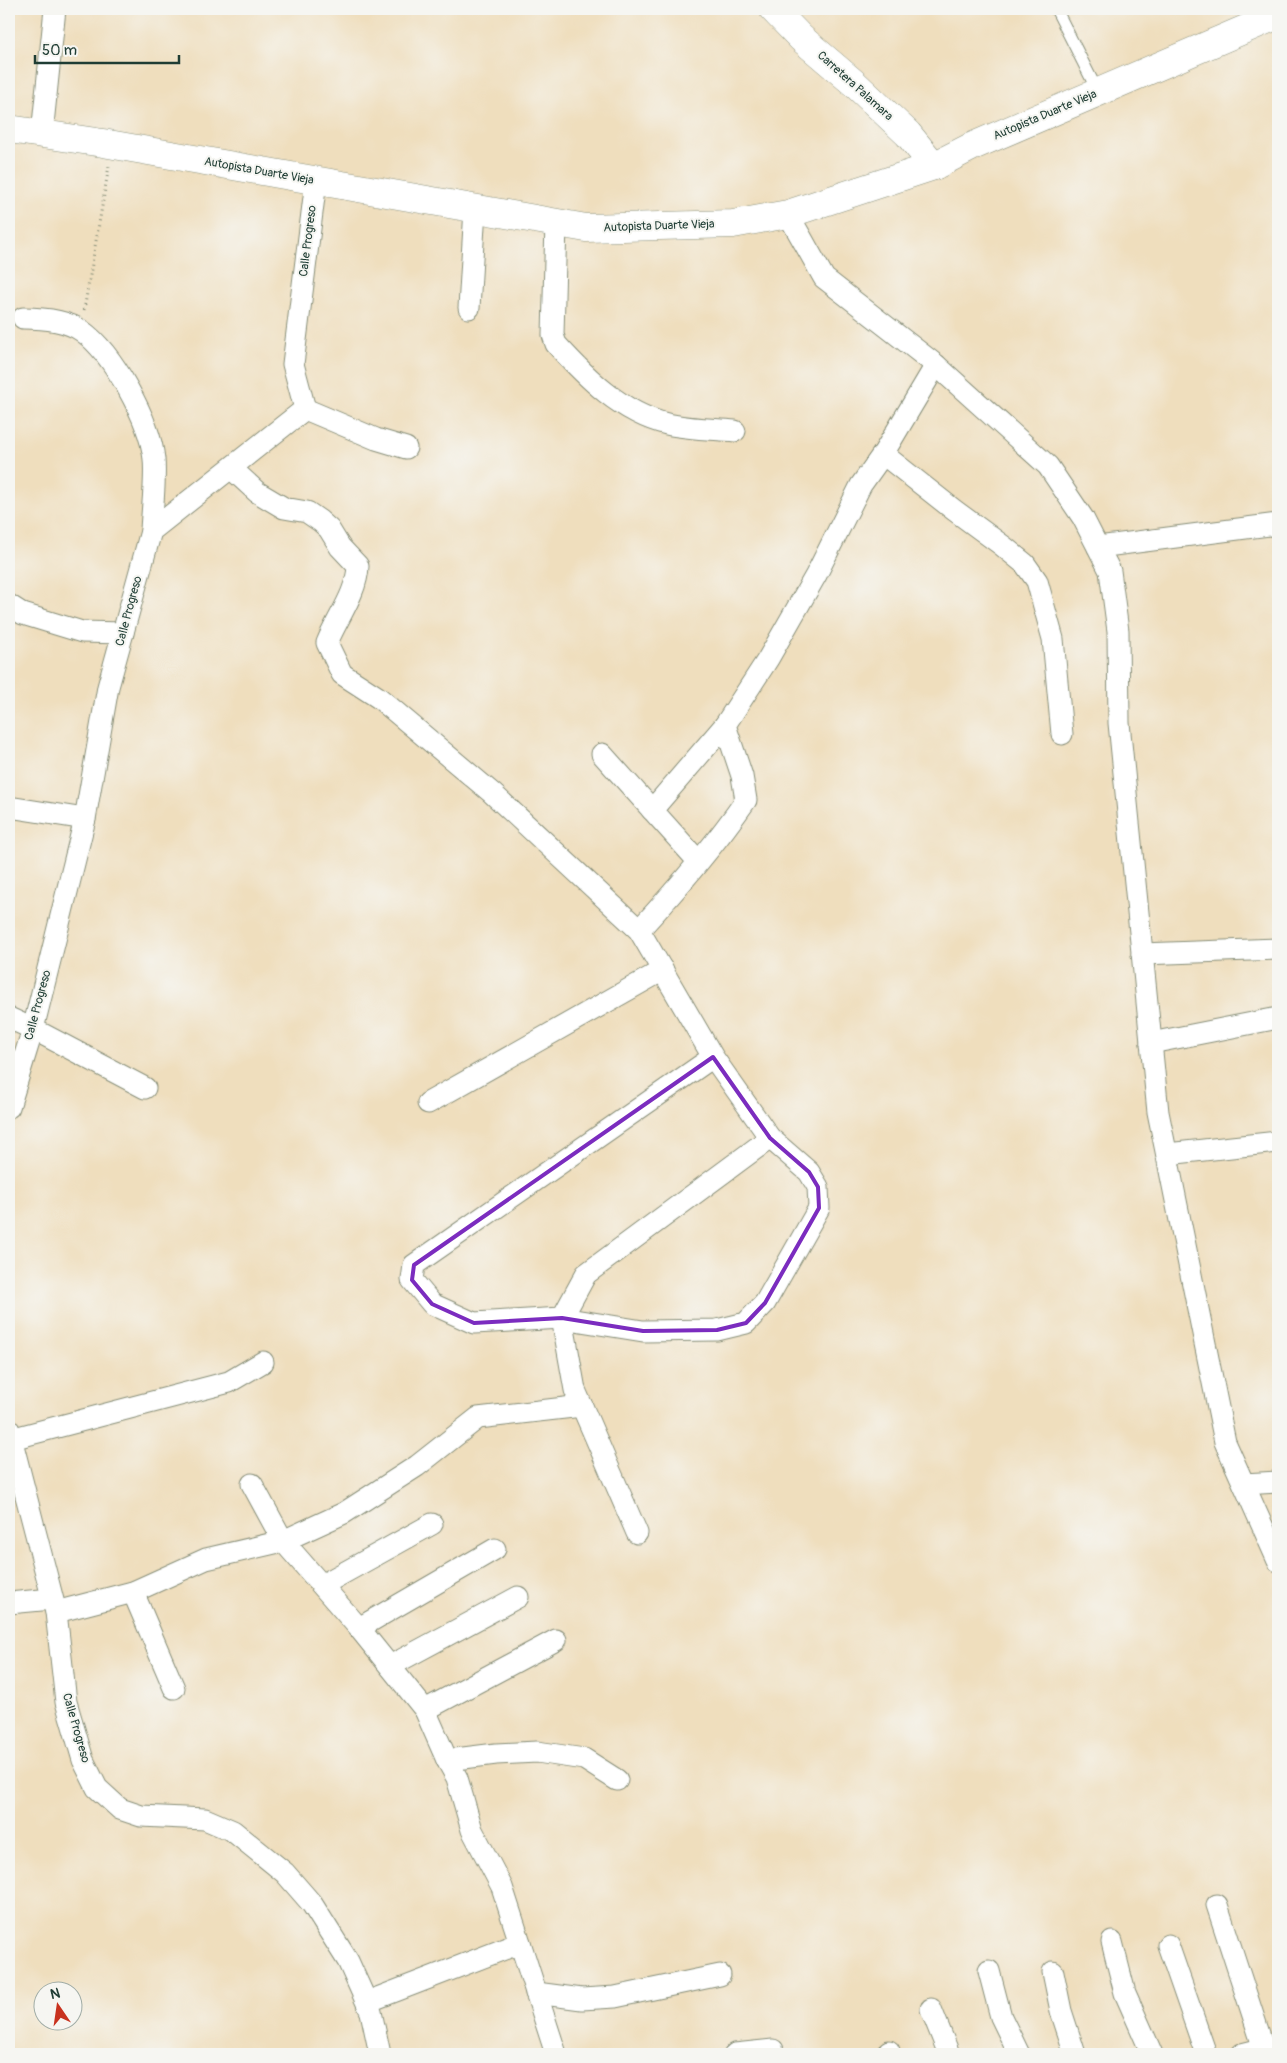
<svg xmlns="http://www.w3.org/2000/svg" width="1287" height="2063" font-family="Pangolin,sans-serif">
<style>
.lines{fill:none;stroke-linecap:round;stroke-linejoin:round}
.lane-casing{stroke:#878e78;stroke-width:13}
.street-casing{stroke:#878e78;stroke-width:23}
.secondary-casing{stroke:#878e78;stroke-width:29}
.path{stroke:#878e78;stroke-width:3;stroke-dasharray:1 4;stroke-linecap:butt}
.lane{stroke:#fff;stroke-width:11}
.street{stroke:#fff;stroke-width:21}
.secondary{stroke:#fff;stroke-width:28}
.marked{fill:none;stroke:#7b2cbf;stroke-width:4;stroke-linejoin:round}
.labels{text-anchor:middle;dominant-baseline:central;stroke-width:4;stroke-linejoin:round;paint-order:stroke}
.street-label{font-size:12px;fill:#1f3d34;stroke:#f6f6f2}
</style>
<rect width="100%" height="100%" fill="#f6f6f2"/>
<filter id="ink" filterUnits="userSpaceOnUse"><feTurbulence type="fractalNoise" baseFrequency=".02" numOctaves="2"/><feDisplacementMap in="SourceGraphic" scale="10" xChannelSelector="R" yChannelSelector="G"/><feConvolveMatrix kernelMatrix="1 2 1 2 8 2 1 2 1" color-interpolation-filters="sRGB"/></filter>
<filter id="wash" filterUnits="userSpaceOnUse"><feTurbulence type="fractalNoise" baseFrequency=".0096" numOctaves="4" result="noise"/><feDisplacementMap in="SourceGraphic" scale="20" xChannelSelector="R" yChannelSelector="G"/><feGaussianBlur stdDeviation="1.12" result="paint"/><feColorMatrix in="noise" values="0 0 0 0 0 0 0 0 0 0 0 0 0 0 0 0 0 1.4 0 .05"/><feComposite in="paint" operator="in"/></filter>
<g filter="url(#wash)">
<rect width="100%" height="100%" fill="#efdebd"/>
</g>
<g filter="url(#ink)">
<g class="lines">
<g class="lane-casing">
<polyline id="lane" points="1056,9 1098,92"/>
</g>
<g class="street-casing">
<g id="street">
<polyline points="42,134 55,9"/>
<polyline points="788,214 824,278 936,365 1048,466 1083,518 1110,571 1118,631 1119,723 1158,1112 1225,1442 1278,1561"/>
<path d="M556,223L553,335L556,344C586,377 621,413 667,424C689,429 713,429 735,431"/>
<polyline points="469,308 475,209"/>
<path d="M23,318C42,318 66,320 82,331C113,353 150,421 154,459C156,481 152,508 151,531"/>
<polyline points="305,409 376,439 406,448"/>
<polyline points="883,454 954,510 1003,546 1025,564 1037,581 1053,639 1062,734"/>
<path d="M232,469L257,492L284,508L307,512L320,521L329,529L340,547L358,566C357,593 337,618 327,643L342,674L379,698L492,793L639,930L713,1057L770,1138L809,1172L818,1187L819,1208L765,1303L746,1323L717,1330L643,1331L562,1318L474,1323L432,1304L412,1280L414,1265L713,1057"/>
<polyline points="1098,547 1278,524"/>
<polyline points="9,605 23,614 82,632 123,633"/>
<polyline points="602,754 698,861"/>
<polyline points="9,807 85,819"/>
<polyline points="652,810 725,725"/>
<path d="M639,930C677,889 714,846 746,800L742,776L725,725L768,659L816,575L861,485L883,454L936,365"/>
<polyline points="1142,954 1278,949"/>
<polyline points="9,1018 33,1029 145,1088"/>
<polyline points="1151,1043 1278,1018"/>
<polyline points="428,1103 663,970"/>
<polyline points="9,1107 33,1029 85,819 108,687 151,531 305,409 293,364 316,181"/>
<polyline points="1167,1154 1278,1142"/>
<polyline points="9,1430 56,1612 66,1702 83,1760 97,1788 120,1809 141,1816 205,1819 233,1831 285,1873 312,1904 348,1961 371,2012 380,2054"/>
<polyline points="11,1439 229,1382 263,1362"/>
<polyline points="252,1484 283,1541 359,1628 425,1710 447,1760 457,1778 472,1830 502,1887 556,2054"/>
<polyline points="1244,1484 1278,1482"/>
<polyline points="637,1533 575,1390 562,1318 586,1274 770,1138"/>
<polyline points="322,1585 432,1524"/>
<polyline points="133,1592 174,1688"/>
<polyline points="9,1603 52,1599"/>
<polyline points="56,1612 133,1592 206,1559 283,1541 344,1513 417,1466 478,1418 582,1406"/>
<polyline points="359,1628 495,1549"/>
<polyline points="390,1666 518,1597"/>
<polyline points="425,1710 556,1640"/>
<polyline points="447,1760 496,1754 537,1752 584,1759 617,1780"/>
<polyline points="1217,1905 1264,2049"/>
<polyline points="1112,1942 1125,1993 1152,2054"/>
<polyline points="1168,1945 1206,2054"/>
<polyline points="989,1971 1001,2017 1019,2054"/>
<polyline points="1053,1972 1061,2011 1075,2054"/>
<polyline points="536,1993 582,1999 615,1997 720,1975"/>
<polyline points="367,2002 520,1943"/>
<polyline points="931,2009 949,2054"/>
<polyline points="889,2051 890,2054"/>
<polyline points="735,2054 773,2050"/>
<polyline points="1242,2054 1278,2045"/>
</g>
</g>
<g class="secondary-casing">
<g id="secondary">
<polyline points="773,9 801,38 855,84 908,134 934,166"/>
<polyline points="9,129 103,143 586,228 733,224 788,214 934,166 973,146 1278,15"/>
</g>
</g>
<polyline class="path" points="84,310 109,166"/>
<use href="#lane" class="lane"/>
<use href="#street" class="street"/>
<use href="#secondary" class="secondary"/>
</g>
</g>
<path class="marked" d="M713,1057L770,1138L809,1172L818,1187L819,1208L765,1303L746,1323L717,1330L643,1331L562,1318L474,1323L432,1304L412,1280L414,1265Z"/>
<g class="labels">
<g class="street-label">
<text transform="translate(855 86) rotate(42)">Carretera Palamara</text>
<text transform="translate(1045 115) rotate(-23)">Autopista Duarte Vieja</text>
<text transform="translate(259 171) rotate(10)">Autopista Duarte Vieja</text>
<text transform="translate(659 226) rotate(-2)">Autopista Duarte Vieja</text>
<text transform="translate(308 241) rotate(-83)">Calle Progreso</text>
<text transform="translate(129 611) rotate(-75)">Calle Progreso</text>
<text transform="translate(38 1005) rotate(-75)">Calle Progreso</text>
<text transform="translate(76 1728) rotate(74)">Calle Progreso</text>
</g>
</g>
<rect width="1287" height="2063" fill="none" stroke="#f6f6f2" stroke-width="30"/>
<g transform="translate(58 2006) rotate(347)"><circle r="24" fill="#f6f6f2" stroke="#a0aca6"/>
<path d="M0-4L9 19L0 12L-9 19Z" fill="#c8321e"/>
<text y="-8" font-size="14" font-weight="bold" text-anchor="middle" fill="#1f3d34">N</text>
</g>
<path d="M35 55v8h144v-8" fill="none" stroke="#1f3d34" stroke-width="2.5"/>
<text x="42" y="55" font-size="15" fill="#1f3d34" stroke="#f6f6f2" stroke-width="4" paint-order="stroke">50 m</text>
</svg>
